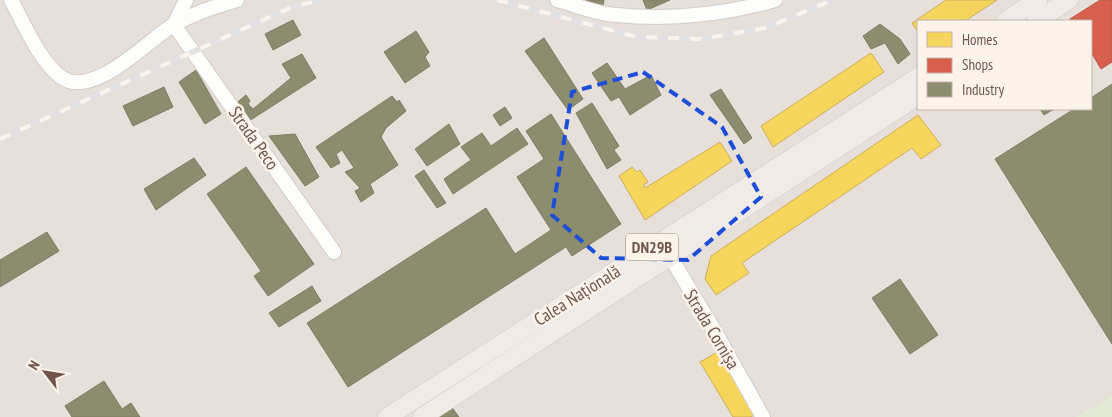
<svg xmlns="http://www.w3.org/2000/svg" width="1112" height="417" font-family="'PT Sans Narrow',sans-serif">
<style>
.industrial{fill:#e6dfda;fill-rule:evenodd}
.green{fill:#e3ead5}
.homes{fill:#f6d55c;stroke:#cdaf58}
.shops{fill:#d6604d;stroke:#b75d4d}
.industry{fill:#8c8c6e;stroke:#837c64}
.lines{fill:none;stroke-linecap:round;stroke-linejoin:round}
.minor-casing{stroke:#d3ccc7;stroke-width:16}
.major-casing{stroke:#d3cbc6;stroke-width:19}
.minor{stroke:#fdfdfc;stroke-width:14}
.major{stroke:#f0ebe6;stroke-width:18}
.rail-casing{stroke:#e3e1e3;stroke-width:5.5}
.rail{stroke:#fcf3ea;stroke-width:4;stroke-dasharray:11;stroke-linecap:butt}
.marked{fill:none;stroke:#1d4ed8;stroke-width:4;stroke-dasharray:10 6;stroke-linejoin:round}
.labels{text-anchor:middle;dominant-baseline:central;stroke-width:5;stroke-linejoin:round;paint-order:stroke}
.shield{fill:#fcf3ea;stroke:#99857c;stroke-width:1}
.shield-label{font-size:16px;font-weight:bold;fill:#6e564d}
.street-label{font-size:18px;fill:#6e564d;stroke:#fcf3ea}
</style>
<rect width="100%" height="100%" fill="#f4efe9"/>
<path class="industrial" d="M0,0H1112V417H0ZM918,21H1091V109H918Z"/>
<polygon class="green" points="1112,396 1112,417 1075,417"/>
<g class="homes">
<polygon points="946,0 997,0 965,21 918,21 918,32 912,23"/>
<polygon points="871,53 884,72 773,147 761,126"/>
<polygon points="918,115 941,145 921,159 912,148 742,263 749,273 716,295 705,279 711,256"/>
<polygon points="720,142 732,161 645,220 619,176 632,167 637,172 640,170 648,182 644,184 645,188"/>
<polygon points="721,350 758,412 751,417 733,417 700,362"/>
</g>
<polygon class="shops" points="1100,0 1112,0 1112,62 1101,69 1091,52 1091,21 1071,21 1070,19"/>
<g class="industry">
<polygon points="586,0 604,0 603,5"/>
<polygon points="643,0 670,0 647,10"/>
<polygon points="293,20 301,35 273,50 265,34"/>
<polygon points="880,24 900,39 910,54 898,64 885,43 871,49 863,36"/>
<polygon points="416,31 429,52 425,57 430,66 405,83 384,52"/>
<polygon points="544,38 583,99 568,110 525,51"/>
<polygon points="302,54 316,78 249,121 234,105 246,95 250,101 248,104 253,109 291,78 282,64"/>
<polygon points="607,63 625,89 651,75 661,95 630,115 619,97 611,101 592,73"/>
<polygon points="196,70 221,114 205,124 179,82"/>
<polygon points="1112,84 1112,344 995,159 1074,109 1091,109 1091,98"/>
<polygon points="164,87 173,107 133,126 123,106"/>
<polygon points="721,89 752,138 744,144 710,95"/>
<polygon points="392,96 397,102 399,100 406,111 386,128 381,137 398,165 370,184 374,193 361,202 355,191 360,188 345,172 354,168 342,150 336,154 340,163 331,168 316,147"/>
<polygon points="592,103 619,146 614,150 621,160 607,169 576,113"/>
<polygon points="505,107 512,118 500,126 493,115"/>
<polygon points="1040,109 1054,109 1044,115"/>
<polygon points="551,114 621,224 572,256 566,247 348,387 307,323 486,208 515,254 551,230 517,177 544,159 526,131"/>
<polygon points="449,124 460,144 427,166 415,149"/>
<polygon points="517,128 528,144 453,194 444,179 471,160 461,147 482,133 491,146"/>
<polygon points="295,134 319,177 305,186 269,136"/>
<polygon points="194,158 206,175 156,210 144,189"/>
<polygon points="246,167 314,264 268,296 254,276 261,271 207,194"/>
<polygon points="424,170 446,203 437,208 415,176"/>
<polygon points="47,232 59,251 0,287 0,260"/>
<polygon points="900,279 938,335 910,354 872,298"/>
<polygon points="312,286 321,301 279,327 269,313"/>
<polygon points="104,381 122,409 131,403 140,417 72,417 65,406"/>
<polygon points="450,405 459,417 432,417"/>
</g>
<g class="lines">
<g class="minor-casing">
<g id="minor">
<path d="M11,0C25,25 38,59 61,77C93,100 147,41 173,25C192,14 216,6 237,0"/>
<polyline points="186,0 174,25 334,252"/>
<path d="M557,0C576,5 597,14 616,15C670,20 724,15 775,0"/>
<polyline points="665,248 713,328 763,417"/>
</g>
</g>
<g class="major-casing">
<g id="major">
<polyline points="1005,21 1038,0"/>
<polyline points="1036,21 1069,0"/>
<polyline points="387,417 918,77"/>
<polyline points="422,417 918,96"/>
</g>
</g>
<use href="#minor" class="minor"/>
<use href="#major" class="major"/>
<g class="rail-casing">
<g id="rail">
<polyline points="497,0 637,37 702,39 765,28 833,0"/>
<polyline points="0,139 292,7 321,0"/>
</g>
</g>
<use href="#rail" class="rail"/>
</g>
<path class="marked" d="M643,72L722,127L761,197L688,260L601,258L552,215L572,92Z"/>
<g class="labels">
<rect class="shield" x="626" y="233.5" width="52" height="27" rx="4"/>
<g class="shield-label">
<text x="652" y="247">DN29B</text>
</g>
<g class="street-label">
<text transform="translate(254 138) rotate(55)">Strada Peco</text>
<text transform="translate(577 295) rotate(-32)">Calea Națională</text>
<text transform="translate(712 329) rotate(59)">Strada Cornișa</text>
</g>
</g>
<rect x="917" y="20" width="175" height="90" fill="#fcf3ea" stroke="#c3b4ab"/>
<rect x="927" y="32" width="25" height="15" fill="#f6d55c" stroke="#c3b4ab"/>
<text x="962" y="45" font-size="15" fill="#6e564d">Homes</text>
<rect x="927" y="58" width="25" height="15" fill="#d6604d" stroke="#c3b4ab"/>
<text x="962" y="70" font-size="15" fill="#6e564d">Shops</text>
<rect x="927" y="82" width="25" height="15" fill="#8c8c6e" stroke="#c3b4ab"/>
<text x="962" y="95" font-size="15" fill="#6e564d">Industry</text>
<g transform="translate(45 372) rotate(301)" stroke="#fcf3ea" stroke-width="4" paint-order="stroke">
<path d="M0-4L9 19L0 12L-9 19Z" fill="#6e564d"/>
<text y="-8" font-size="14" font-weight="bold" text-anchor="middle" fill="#6e564d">N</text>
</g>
</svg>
